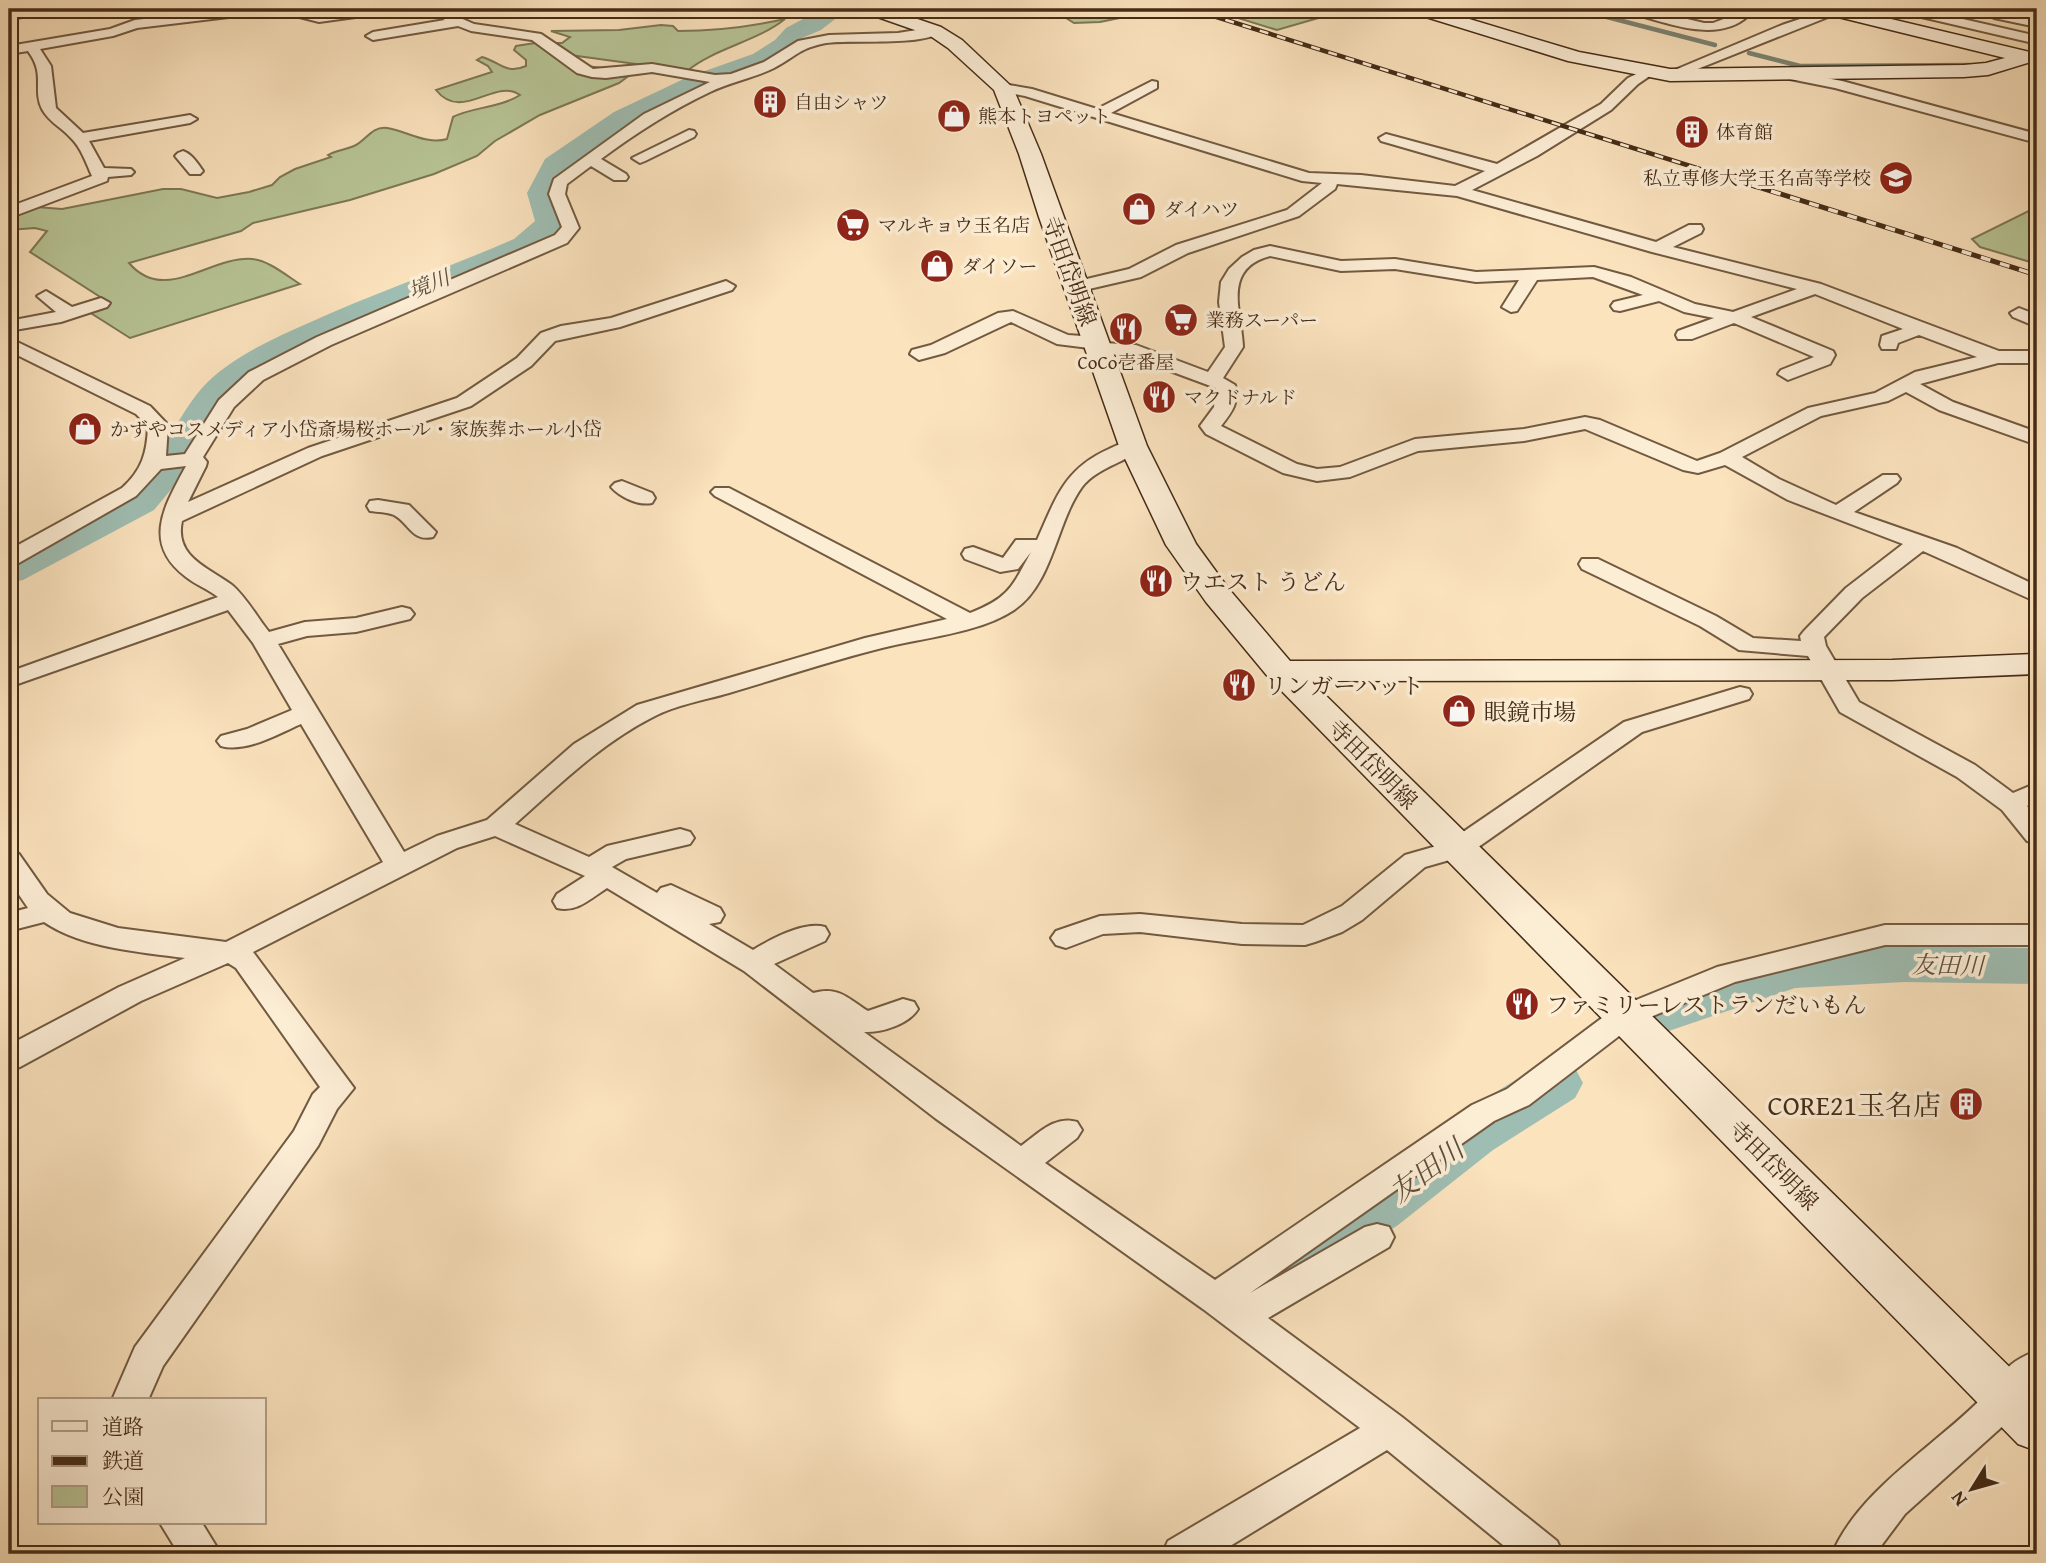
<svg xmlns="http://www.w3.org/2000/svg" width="2046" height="1563" font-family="'Gentium Book Plus','Noto Serif JP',serif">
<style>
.green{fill:#b8c596;stroke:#7e7856;stroke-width:2}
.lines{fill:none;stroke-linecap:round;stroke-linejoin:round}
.stream{stroke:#7b8474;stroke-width:4.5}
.river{fill:#9fbeb3;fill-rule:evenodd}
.street-casing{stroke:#725a40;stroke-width:4}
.secondary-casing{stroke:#452c16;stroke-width:3}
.street{fill:#fcedd5;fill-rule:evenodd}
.secondary{fill:#fcedd5;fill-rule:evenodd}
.rail-far1-casing{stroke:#452c16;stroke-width:4.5}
.rail-casing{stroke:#452c16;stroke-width:5}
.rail-far1{stroke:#fcedd5;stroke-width:2.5;stroke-dasharray:9;stroke-linecap:butt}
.rail{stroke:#fcedd5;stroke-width:3.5;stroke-dasharray:10;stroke-linecap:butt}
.labels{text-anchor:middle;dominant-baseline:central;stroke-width:7;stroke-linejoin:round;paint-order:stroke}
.far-poi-label{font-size:19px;fill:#452c16;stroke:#fcedd5;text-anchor:start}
.far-water-label{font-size:21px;font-style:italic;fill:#5c503d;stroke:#fcedd5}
.street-label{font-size:23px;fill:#452c16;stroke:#fcedd5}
.poi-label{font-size:23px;fill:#452c16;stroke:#fcedd5;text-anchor:start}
.water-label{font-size:24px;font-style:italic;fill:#5c503d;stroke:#fcedd5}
.near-poi-label{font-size:28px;fill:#452c16;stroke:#fcedd5;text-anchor:end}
.near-water-label{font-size:28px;font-style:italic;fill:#5c503d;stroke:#fcedd5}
</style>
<rect width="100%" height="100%" fill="#fbe3be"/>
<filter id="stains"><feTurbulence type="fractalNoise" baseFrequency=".00286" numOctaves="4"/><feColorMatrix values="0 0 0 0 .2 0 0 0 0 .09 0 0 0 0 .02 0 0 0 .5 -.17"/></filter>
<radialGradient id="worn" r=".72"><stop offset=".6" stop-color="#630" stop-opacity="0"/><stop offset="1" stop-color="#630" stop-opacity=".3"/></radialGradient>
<g class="green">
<polygon points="1052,9 1164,9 1100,22 1074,23"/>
<polygon points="1209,9 1326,9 1339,12 1277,30"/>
<path d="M785,19C756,42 715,48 687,71L570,55L553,43H562L570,37L551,31L619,30L661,25L673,26L678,31C715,31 749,27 785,19Z"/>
<path d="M535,43L564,64L635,71L619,83L540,115L495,141L477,156L434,174L350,200L253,223L241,231L129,263C165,305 209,256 252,259C268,260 287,276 300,284L130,338L86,310L108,302L30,252L47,231L35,228L9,230V218L36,207L62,209L163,189H181L217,198L249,192L272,185L280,177L295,169L331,157L328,155C337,150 345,150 354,146C366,141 371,126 387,128C407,131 426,145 447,139L453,117C472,107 500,108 520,95C495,77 462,123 436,90L492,72L488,66L477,60L482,57C500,62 506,75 526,66V60L514,50L516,46Z"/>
<polygon points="2037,207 2037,264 1980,247 1972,239"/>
</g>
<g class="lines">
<g class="stream">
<polyline points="1576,9 1715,45"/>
<polyline points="1749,53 1800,66 1970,65"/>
</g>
<g class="river">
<path d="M822,9H848L821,30L802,38L791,50L771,64L706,87L632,124L567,170L555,193L565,221L553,239L536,251L345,331L266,371L228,401L184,474L154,510L23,580L9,583V555C43,537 119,506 142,479C170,445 183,400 219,372C247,350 281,335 313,321C379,291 448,268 514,239L535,221L527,193L545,159L614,112L688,77L753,54L775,40L786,28Z"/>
<polygon points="1904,946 2037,948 2037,984 1904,982 1795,988 1657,1035 1638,1029 1630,1016 1638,1003 1790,952"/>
<polygon points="1555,1062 1575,1068 1583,1083 1575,1098 1493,1150 1398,1225 1260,1317 1238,1325 1216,1317 1206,1299 1216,1281 1356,1191 1451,1120 1535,1068"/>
</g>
<g class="street-casing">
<g id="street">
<polygon points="25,9 55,9 49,13 9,19 9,11"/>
<path d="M232,9H292L319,14L359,9H391L385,13L319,22L268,9L262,13L137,28L113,36L40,49L51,66L56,108L83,133L190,115L197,119L190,123L89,141L104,168L131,169L134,172L131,175L108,177L107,181L9,218V207L92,176C86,163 81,147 70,137C61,127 49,122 42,109C32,88 46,75 28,51L9,54V46L110,29L135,20Z"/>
<path d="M424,9H440L474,24L541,34L593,69L652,64L715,75L731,74L764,62L798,41L829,35L898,33L935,27L942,31C923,47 853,39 826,43C800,48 796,56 774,68C754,78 730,82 710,92C670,111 636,133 601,159L626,174L628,177L626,180H614L591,166L567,184L565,194L579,228L567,243L331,345L263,380L234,407L203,457L207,462L206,466L188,502L308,448L457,398L517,358L541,333L561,326L611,318L726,281L735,286L732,290L620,327L555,341L531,366L471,406L322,456L182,521C174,557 209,568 232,585C246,597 257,617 269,632L305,622L356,618L402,607L410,609L414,614L410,619L356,632L307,636L278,644L404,852L437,836L487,820L574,744L637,705L865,638L947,619L715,496L711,492L715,488H729L970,613C1009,598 1012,587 1031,552L1018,569L1000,572L965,559L962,554L965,549L973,547L1003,558L1016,540H1037C1056,498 1064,469 1109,449C1120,444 1129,439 1140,442L1143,446C1134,460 1098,466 1082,487C1056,523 1053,584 1014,610C980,633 921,638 882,648C830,661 780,678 729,693C705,700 675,705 653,717C600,744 559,785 515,824L589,857L607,846L680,829L690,832L694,838L690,844L626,859L612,867L657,893L661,888L671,885L720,908L724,915L720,922L709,924L753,950C771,939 804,921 825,927L829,934L825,941L774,964L813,993C839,986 847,998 868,1011L903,999L914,1002L918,1009C909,1024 882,1033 864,1032L1021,1146C1039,1133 1055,1115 1077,1122L1082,1130L1077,1138L1045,1163L1215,1280L1472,1105L1507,1089L1614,1009L1717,967L1885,925H2037V945H1885L1735,982L1636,1023L1529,1105L1494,1121L1250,1293L1365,1227L1377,1224L1389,1227L1394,1237L1389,1247L1268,1318L1402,1417L1557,1541L1563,1554H1514L1387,1450L1217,1554H1162L1168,1541L1360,1428L1203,1309L935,1118L744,971L607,888C591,898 577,913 557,908L553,901L557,894L585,876L495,836L457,848L253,952L354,1088L337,1109L318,1146L163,1366L148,1400H112L135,1347L294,1131L313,1094L320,1087L236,968L228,963L141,1001L20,1067L9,1070V1045L119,987L185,958C140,952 82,948 44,922L9,931V913L28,908L9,880V851L19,854L47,894L70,913L118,928L226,942L383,862L301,724C278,734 246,753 221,746L217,741L221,736L247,729L292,710L253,643L228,610L9,687V672L218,597C208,589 196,585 186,577C141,543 165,505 186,466L161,469L136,496L17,564L9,566V550L122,488C142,470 147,453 148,426L136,414L9,351V338L150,406L168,425L166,456L185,454L219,400L249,372L317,337L555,235L562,227L549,194L554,179L644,114L710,82L652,72L606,78L592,77L577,73L532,40L471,31L458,26L373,40L366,36L373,32L445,20Z"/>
<path d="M1625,9H1645L1704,23H1713L1742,12L1748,16C1716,45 1663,21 1627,12Z"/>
<polygon points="1830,9 1848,9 1675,78 1670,79 1663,75 1782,25"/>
<polygon points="1898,9 1919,9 2037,36 2037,44 1900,12"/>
<polygon points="2003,9 2019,9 2012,14 2037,19 2037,24 2032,26 1994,18 1994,12"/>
<path d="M1647,69L1654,73L1638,84L1611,110L1537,156L1472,190L1656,242L1689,225H1701L1703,229L1701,233L1673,247L1821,284L1999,351H2037V363H1998L1920,384L1953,402L2037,432V445L1939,410L1906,392L1888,401L1821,416L1742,457L1779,479L1836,505L1883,475H1897L1900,479L1897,483L1854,512L1957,548L2037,586V602L1923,551L1862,598L1824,637L1826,646L1859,702L1975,765L2013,793L2037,783V801L2027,806L2037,818V843L2027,841L2002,810L1957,777L1840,712L1808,656L1739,650L1700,626L1582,569L1579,564L1582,559H1598L1716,616L1753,638L1801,641L1800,636L1804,631L1846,588L1903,544L1788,500L1725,465L1698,473L1683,470L1585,429L1524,441L1418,451L1350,477L1317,481L1283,473L1206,434L1200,426L1214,407L1216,388L1127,355L1098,354L1089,348L1057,344L1011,322L945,353L919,360L910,354L912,350L931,345L998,313L1013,311L1068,335L1096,337L1105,343L1136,345L1208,372L1225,347L1219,302L1221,282L1229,269L1242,257L1254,250L1270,246L1341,261L1395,259L1476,272L1594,267L1631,277L1695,304L1733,312L1797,289L1652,252L1457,196L1337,184L1335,189L1299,216L1188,253L1141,277L1076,292L1070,291L1067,287L1070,283L1129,269L1176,245L1287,210L1322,183L1302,181L1025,96L998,91L996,88L1003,84L1032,89L1097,109L1152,81L1157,82V88L1111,113L1309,173L1361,175L1455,186L1485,171L1381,141L1379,138L1386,134L1497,164L1601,104L1628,78ZM1270,256L1341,271L1395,269L1476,282L1519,280L1502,307L1511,312L1517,311L1537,280L1593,277L1643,295L1614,302L1611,306L1614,310L1620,311L1659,301L1684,312L1714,318L1678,331L1676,335L1678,339H1692L1734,323L1814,357L1781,370L1778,374L1788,380L1830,364L1835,355L1833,351L1751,317L1815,294L1903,329L1882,336L1880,345L1882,349H1896L1898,343L1919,335L1977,357L1915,372L1875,393L1808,408L1720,453L1697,461L1600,420L1585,417L1524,429L1415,439L1340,467L1317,469L1297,464L1221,426C1231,413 1240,402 1235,385L1223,378L1243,347C1242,313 1221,269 1270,256Z"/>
<polygon points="1785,70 1842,81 2037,134 2037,143 1835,88 1780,77 1780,71"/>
<polygon points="689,130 694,131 696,134 694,137 645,161 640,163 632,158"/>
<path d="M183,151C192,154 198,164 203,171L200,174H190L175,156L178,153Z"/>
<polygon points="46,291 72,307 101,298 110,303 107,307 61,322 9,331 9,321 56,312 37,296"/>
<polygon points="2019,308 2037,315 2037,327 2013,317 2010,313"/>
<path d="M622,481L652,493L655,498L652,503C638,506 620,497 611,487L615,483Z"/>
<path d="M378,500L409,505L436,532L433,537C412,542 409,523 394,515C387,512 377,512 370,511L367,506L370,501Z"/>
<polygon points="1740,687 1749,689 1752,694 1749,699 1642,732 1467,855 1425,867 1362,920 1342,932 1315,942 1305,945 1242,944 1140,932 1103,934 1066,948 1056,945 1051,938 1056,931 1100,916 1140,914 1242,924 1303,925 1342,906 1405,855 1447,843 1624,722"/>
<path d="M2037,1351V1385L2005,1424L1905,1514L1875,1554H1832C1858,1492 1930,1449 1977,1403C2001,1380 2002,1363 2037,1351Z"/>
<polygon points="160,1523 202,1523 221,1554 179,1554"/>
</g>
</g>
<g class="secondary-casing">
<g id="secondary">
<polygon points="863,9 888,9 941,27 962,40 1013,88 1041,154 1147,446 1196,544 1228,588 1290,661 1892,660 2037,654 2037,674 1892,680 1311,681 2037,1394 2037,1451 2018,1444 1269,678 1206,602 1166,545 1119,446 1039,217 1019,154 994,90 948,48 929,35 866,13"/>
<polygon points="1410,9 1436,9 1579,52 1670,69 1964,65 1986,63 2005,58 1822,13 1819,9 1849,9 2034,53 2036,57 2034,61 1988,75 1964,77 1670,81 1568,61 1413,13"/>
</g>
</g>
<use href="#street" class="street"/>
<use href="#secondary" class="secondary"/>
<g class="rail-far1-casing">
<polyline id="rail-far1" points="1191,9 1757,187"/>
</g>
<g class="rail-casing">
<polyline id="rail" points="1752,185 2037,275"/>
</g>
<use href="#rail-far1" class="rail-far1"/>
<use href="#rail" class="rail"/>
</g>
<defs>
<g id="building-disc" transform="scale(1.75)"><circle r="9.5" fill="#8f2418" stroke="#fcedd5"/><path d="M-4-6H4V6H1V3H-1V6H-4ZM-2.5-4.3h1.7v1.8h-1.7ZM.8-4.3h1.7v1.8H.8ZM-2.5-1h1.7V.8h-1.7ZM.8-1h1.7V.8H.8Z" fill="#fff"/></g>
<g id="shop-disc" transform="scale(1.75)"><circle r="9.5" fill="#8f2418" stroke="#fcedd5"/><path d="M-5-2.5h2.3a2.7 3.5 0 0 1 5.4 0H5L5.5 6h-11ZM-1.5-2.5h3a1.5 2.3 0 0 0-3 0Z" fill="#fff"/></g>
<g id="school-disc" transform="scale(1.75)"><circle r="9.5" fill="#8f2418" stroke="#fcedd5"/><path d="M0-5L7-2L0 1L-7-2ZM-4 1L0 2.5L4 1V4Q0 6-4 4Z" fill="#fff"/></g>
<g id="supermarket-disc" transform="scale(1.75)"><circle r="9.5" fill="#8f2418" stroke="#fcedd5"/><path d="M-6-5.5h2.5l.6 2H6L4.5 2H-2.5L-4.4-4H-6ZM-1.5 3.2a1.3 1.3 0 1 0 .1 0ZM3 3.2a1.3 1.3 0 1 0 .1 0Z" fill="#fff"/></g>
<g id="restaurant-disc" transform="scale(1.75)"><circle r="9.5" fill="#8f2418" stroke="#fcedd5"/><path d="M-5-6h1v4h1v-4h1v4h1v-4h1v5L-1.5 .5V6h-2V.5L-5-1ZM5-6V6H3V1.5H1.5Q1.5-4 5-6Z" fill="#fff"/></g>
</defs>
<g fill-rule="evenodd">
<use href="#building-disc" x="770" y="102"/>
<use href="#shop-disc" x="954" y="116"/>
<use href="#building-disc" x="1692" y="132"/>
<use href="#school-disc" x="1896" y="178"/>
<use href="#shop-disc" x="1139" y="209"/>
<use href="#supermarket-disc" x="853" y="225"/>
<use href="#shop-disc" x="937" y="266"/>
<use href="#supermarket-disc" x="1181" y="320"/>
<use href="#restaurant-disc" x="1126" y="329"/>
<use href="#restaurant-disc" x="1159" y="397"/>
<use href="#shop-disc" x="85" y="429"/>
<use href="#restaurant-disc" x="1156" y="581"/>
<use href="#restaurant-disc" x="1239" y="685"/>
<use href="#shop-disc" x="1459" y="711"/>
<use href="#restaurant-disc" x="1522" y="1004"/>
<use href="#building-disc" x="1966" y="1104"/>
</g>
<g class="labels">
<g class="far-poi-label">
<text x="794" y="102">自由シャツ</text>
<text x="978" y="116">熊本トヨペット</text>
<text x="1716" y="132">体育館</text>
<text x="1871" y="178" text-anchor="end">私立専修大学玉名高等学校</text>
<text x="1164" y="209">ダイハツ</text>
<text x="878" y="225">マルキョウ玉名店</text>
<text x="962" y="266">ダイソー</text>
<text x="1206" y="320">業務スーパー</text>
<text x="1126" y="362" text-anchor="middle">CoCo壱番屋</text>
<text x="1184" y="397">マクドナルド</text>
<text x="110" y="429">かずやコスメディア小岱斎場桜ホール・家族葬ホール小岱</text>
</g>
<g class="far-water-label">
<text transform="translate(429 284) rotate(-22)">境川</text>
</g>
<g class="street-label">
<text transform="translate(1070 271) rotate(70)">寺田岱明線</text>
<text transform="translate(1373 764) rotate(45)">寺田岱明線</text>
<text transform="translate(1774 1165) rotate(45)">寺田岱明線</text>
</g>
<g class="poi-label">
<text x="1180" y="581">ウエスト うどん</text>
<text x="1264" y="685">リンガーハット</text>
<text x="1484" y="711">眼鏡市場</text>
<text x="1546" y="1004">ファミリーレストランだいもん</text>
</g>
<g class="water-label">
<text transform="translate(1948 965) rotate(1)">友田川</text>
</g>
<g class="near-poi-label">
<text x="1941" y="1104">CORE21玉名店</text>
</g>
<g class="near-water-label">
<text transform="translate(1426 1170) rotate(-37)">友田川</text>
</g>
</g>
<rect width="2046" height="1563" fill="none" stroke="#fbe3be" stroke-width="35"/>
<rect x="10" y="10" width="2025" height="1542" fill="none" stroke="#452c16" stroke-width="3.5"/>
<rect x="18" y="18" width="2011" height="1528" fill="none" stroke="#452c16" stroke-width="2"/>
<rect x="38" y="1398" width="228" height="126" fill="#fcedd5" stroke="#b3a089" stroke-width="2"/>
<rect x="52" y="1421" width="35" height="10" fill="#fcedd5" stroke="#b3a089" stroke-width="2"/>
<text x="102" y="1434" font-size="21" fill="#452c16">道路</text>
<rect x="52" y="1456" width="35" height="10" fill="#452c16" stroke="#b3a089" stroke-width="2"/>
<text x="102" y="1468" font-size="21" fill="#452c16">鉄道</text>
<rect x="52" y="1486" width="35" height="21" fill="#b8c596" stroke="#b3a089" stroke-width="2"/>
<text x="102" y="1504" font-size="21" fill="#452c16">公園</text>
<g transform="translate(1972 1489) rotate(233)" stroke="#fcedd5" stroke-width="5" paint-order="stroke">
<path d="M0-5L12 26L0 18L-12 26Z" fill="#452c16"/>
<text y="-10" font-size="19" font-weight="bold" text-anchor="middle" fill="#452c16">N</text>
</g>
<rect width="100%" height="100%" filter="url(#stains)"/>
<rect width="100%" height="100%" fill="url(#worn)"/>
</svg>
